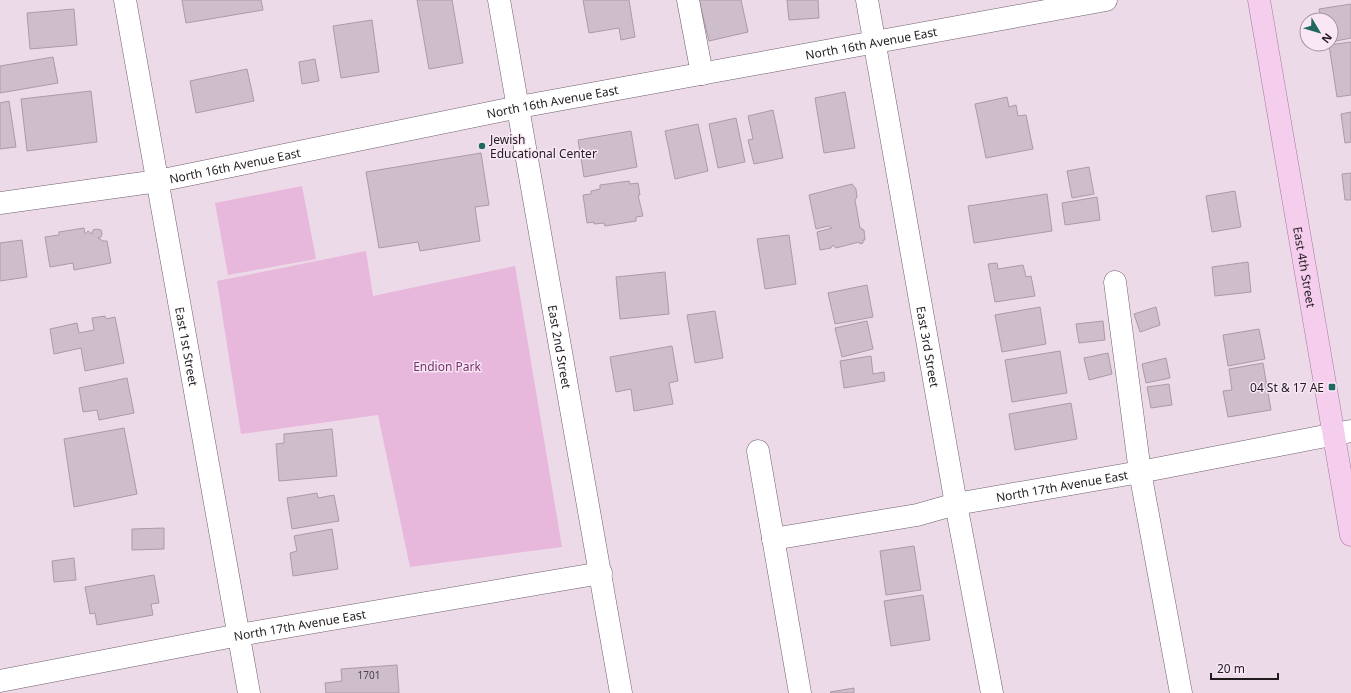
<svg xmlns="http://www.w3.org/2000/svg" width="1351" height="693" font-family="'Noto Sans',sans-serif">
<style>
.green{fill:#e7b7dc}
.building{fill:#cebdca;stroke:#ab9ba7}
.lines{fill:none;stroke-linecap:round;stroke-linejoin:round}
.minor-casing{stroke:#6e5f6b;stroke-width:23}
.major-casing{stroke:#a6799d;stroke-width:23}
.minor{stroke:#fff;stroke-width:22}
.major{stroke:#f5cded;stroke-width:22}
.poi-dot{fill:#206961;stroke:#f9e7f5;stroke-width:1.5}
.labels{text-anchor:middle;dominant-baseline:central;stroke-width:3;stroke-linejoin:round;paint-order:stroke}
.number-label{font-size:10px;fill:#4c444a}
.street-label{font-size:12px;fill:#211b20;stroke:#f9e7f5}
.poi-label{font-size:12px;fill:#211b20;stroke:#f9e7f5;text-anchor:start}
.park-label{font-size:12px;fill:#743369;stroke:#f9e7f5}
</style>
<rect width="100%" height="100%" fill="#ecdae8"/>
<g class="green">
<polygon points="302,186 316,259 228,275 215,203"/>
<polygon points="366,251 373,296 515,266 562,547 410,567 378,415 241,434 217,281"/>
</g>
<g class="building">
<polygon points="182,0 261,0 263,10 186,23"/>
<polygon points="417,0 452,0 463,63 429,69"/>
<polygon points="583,0 629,0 635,37 621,40 619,28 589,33"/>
<polygon points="699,0 741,0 748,32 709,41"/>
<polygon points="787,0 818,0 819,18 789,20"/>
<polygon points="1351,4 1351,38 1331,42 1331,20 1321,20 1319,9"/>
<polygon points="74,9 77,45 30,49 27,13"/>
<polygon points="372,20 379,72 341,78 333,26"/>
<polygon points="1351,42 1351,95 1337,97 1329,45"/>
<polygon points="53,57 58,83 0,93 0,66"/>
<polygon points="315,59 319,81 302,84 299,62"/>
<polygon points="247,69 254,101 196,113 190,81"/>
<polygon points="91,91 97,142 27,151 21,99"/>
<polygon points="845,92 855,148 824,153 815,98"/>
<polygon points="1007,97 1009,107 1016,105 1018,116 1026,115 1033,149 986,158 975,104"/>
<polygon points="9,101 16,147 0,149 0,103"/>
<polygon points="773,110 783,158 754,164 748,140 753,139 748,116"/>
<polygon points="1351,112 1351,142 1345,143 1341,114"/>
<polygon points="736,118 745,162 718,168 709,124"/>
<polygon points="698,124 708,171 675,179 665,131"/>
<polygon points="631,131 637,167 584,177 578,140"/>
<polygon points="481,153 489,205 475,207 480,241 420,251 418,242 379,248 366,172"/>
<polygon points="1089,167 1094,194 1072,198 1067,171"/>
<polygon points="1351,173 1351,200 1345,200 1342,174"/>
<polygon points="629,181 630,184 638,183 640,195 638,195 643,216 636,217 636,221 605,226 604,223 594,224 594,222 587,223 583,195 591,194 591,191 600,189 600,185"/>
<polygon points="852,184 856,189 857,197 855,200 860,228 864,230 865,240 863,240 863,243 860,244 859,242 836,248 833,245 831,248 820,250 817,232 832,228 829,226 816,229 809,195"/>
<polygon points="1235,191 1241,227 1212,232 1206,196"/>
<polygon points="1047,194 1052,231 974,243 968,206"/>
<polygon points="1097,197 1100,220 1065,225 1062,203"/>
<polygon points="84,228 85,234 88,231 92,234 93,230 96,229 101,230 102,234 101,237 98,238 103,241 107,241 111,263 74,270 73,263 50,267 45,237 59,235 59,232"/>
<polygon points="789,235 796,284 765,289 757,239"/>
<polygon points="22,240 27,277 0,281 0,243"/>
<polygon points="1248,262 1251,292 1215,296 1212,267"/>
<polygon points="997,263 998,269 1023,265 1026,277 1031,276 1035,296 995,302 988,264"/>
<polygon points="665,272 669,314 620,319 616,277"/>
<polygon points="867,285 873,317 835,324 828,293"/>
<polygon points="1040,307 1046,344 1002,352 995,315"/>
<polygon points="1156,307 1160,325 1140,332 1134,314"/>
<polygon points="715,311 723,358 695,363 687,315"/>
<polygon points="105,316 106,319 115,317 124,363 85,371 81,348 54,354 50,329 77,323 79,333 94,330 92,318"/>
<polygon points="867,321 873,349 842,357 835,328"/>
<polygon points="1103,321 1105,340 1079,343 1076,324"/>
<polygon points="1259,329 1265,359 1228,366 1223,335"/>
<polygon points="672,346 678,381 669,383 673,404 634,411 631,389 616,392 610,357"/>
<polygon points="1060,351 1067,393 1012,402 1005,360"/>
<polygon points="1108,353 1112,374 1089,380 1084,358"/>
<polygon points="871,356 873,374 884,372 885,381 844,388 840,361"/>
<polygon points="1166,358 1170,378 1146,383 1142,364"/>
<polygon points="1263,363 1271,410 1228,417 1223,391 1232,390 1229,369"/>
<polygon points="127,378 134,413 99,420 97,410 83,412 79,388"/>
<polygon points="1169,384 1172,405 1151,408 1147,387"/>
<polygon points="1071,403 1077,439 1015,450 1009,414"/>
<polygon points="124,428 137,494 74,507 64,439"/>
<polygon points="332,429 337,476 279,481 276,444 284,443 284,434"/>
<polygon points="317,493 318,498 334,495 339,521 292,529 287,498"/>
<polygon points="164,528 164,549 132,550 132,529"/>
<polygon points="332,529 338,569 293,576 290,553 297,551 294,536"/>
<polygon points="914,546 921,590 886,595 880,551"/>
<polygon points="74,558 76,580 54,582 52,561"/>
<polygon points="154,575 159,603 151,604 153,615 97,625 95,613 90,614 85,587"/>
<polygon points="923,595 930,640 891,646 884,601"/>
<polygon points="397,665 399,693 326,693 325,683 342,681 341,669"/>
<polygon points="854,688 854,693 831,693 830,692"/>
</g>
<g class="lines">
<g class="minor-casing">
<g id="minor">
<path id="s1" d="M125,0L249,693"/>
<path id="s2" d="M499,0L621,693"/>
<polyline points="688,0 702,74"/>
<path id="s3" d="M867,0L956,504L992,693"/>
<path id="s4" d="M0,203L158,181L519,107L1106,0"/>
<polyline points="1115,282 1140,472 1181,693"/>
<polyline points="758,451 800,693"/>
<path id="s5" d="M773,539L917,515L956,504L1140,472L1351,431"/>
<path id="s6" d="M0,681L239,635L601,573"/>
</g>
</g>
<g class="major-casing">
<g id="major">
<path id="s7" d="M1259,0L1351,535"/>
</g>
</g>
<use href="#minor" class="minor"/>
<use href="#major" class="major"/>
</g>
<g class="poi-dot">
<circle cx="482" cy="146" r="4"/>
<rect x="1328" y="383" width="8" height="8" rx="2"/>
</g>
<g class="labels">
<g class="number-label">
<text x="369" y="675">1701</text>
</g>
<g class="street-label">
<text stroke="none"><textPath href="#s4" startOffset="886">North 16th Avenue East</textPath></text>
<text stroke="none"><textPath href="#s4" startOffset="562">North 16th Avenue East</textPath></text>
<text stroke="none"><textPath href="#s4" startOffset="238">North 16th Avenue East</textPath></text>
<text stroke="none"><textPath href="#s7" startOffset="271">East 4th Street</textPath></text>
<text stroke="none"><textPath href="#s1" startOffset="352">East 1st Street</textPath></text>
<text stroke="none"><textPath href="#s2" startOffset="352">East 2nd Street</textPath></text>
<text stroke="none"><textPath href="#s3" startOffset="352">East 3rd Street</textPath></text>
<text stroke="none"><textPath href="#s5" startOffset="294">North 17th Avenue East</textPath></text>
<text stroke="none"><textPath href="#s6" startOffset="305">North 17th Avenue East</textPath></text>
</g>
<g class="poi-label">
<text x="490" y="139">Jewish<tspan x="490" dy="14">Educational Center</tspan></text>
<text x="1324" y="387" text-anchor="end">04 St &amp; 17 AE</text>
</g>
<g class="park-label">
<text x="447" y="366">Endion Park</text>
</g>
</g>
<g transform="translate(1319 32) rotate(128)"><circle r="19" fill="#f9e7f5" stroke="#a395a0"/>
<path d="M0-3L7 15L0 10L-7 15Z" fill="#206961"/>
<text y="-6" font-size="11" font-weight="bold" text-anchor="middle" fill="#211b20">N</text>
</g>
<path d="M1211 673v6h67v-6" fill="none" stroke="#211b20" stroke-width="2"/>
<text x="1217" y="673" font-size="12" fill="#211b20" stroke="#f9e7f5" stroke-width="3" paint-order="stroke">20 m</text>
</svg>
